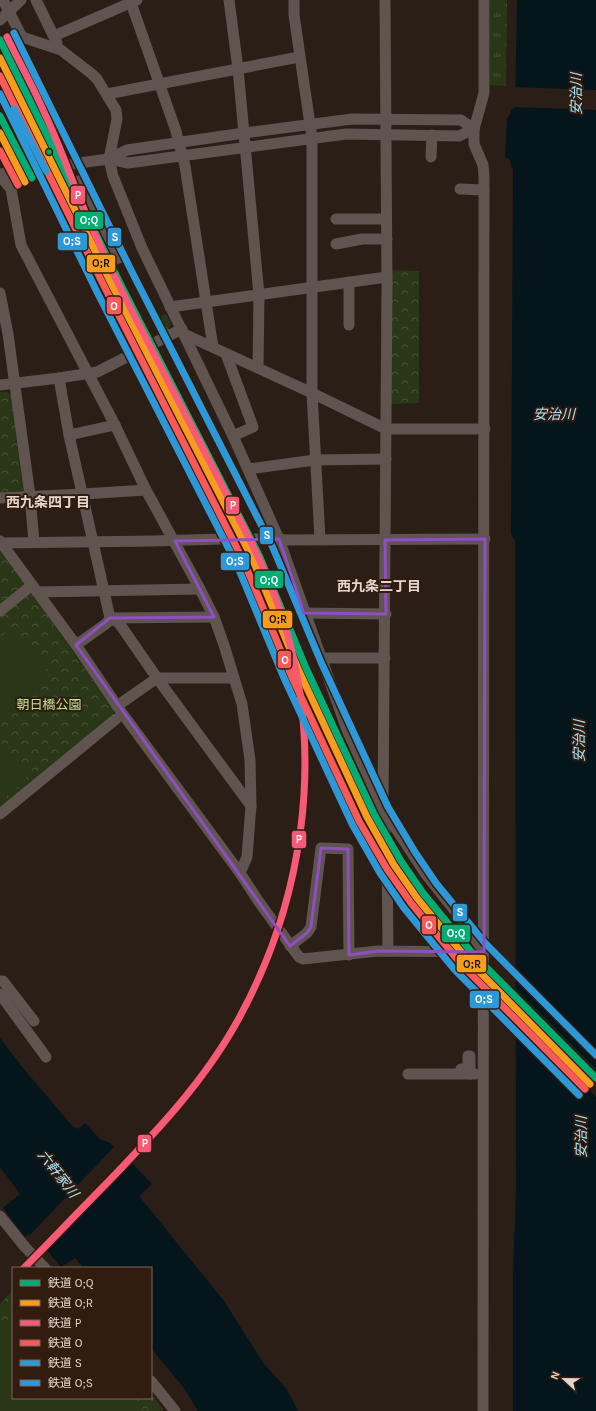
<svg xmlns="http://www.w3.org/2000/svg" width="596" height="1411" font-family="Karla,'Noto Sans JP',sans-serif">
<style>
.grass{fill:url(#grass-tufts)}
.park{fill:url(#park-crowns)}
.pitch{fill:#293717}
.water{fill:#04161c}
.pier{fill:#2a1e17}
.lines{fill:none;stroke-linecap:round;stroke-linejoin:round}
.minor{stroke:#5f544f;stroke-width:11}
.rail-1-casing{stroke:#321c0f;stroke-width:10}
.rail-2-casing{stroke:#321c0f;stroke-width:10}
.rail-3-casing{stroke:#321c0f;stroke-width:10}
.rail-4-casing{stroke:#321c0f;stroke-width:10}
.rail-5-casing{stroke:#321c0f;stroke-width:10}
.rail-6-casing{stroke:#321c0f;stroke-width:10}
.rail-1{stroke:#02ad73;stroke-width:7}
.rail-2{stroke:#f79c1f;stroke-width:7}
.rail-3{stroke:#f75a77;stroke-width:7}
.rail-4{stroke:#f85a5a;stroke-width:7}
.rail-5{stroke:#2d98d7;stroke-width:7}
.rail-6{stroke:#2d98d7;stroke-width:7}
.marked{fill:none;stroke:#904ec2;stroke-width:3;stroke-linejoin:round}
.bus-dot{fill:#00a651;stroke:#321c0f;stroke-width:1.5}
.labels{text-anchor:middle;dominant-baseline:central;stroke-width:4;stroke-linejoin:round;paint-order:stroke}
.park-label{font-size:13px;fill:#b9e496;stroke:#321c0f}
.water-label{font-size:14px;font-style:italic;fill:#a7e3f9;stroke:#321c0f}
.neighbourhood-label{font-size:14px;font-weight:bold;fill:#e5d5cd;stroke:#321c0f}
.line-badge{stroke:#321c0f;stroke-width:1.5}
.badge-label{font-size:11px;text-anchor:middle;font-weight:bold;fill:#fff}
.pale-badge-label{font-size:11px;text-anchor:middle;font-weight:bold;fill:#111}
</style>
<defs>
<pattern id="grass-tufts" width="24" height="20" patternUnits="userSpaceOnUse"><rect width="24" height="20" fill="#293717"/><path d="M3 7l-1-3M5 7V3M7 7l1-3M15 17l-1-3M17 17v-4M19 17l1-3" fill="none" stroke="#485338"/></pattern>
<pattern id="park-crowns" width="20" height="18" patternUnits="userSpaceOnUse"><rect width="20" height="18" fill="#293717"/><path d="M2 6a3 3 0 1 1 6 0M12 15a3 3 0 1 1 6 0" fill="none" stroke="#485338"/></pattern>
</defs>
<rect width="100%" height="100%" fill="#2a1e17"/>
<polygon class="grass" points="490,0 507,0 506,86 490,85"/>
<g class="park">
<polygon points="391,270 419,271 419,403 391,404"/>
<polygon points="166,314 171,324 169,330 159,335 152,321"/>
<polygon points="0,392 7,392 11,395 23,490 20,493 0,494"/>
<polygon points="0,547 115,712 0,811"/>
<polygon points="13,1290 13,1398 151,1398 151,1394 163,1409 160,1411 0,1411 0,1304"/>
</g>
<g class="pitch">
<polygon points="13,627 50,674 3,711 0,707 0,637"/>
<polygon points="0,741 27,774 25,781 0,801"/>
<polygon points="13,1323 13,1398 133,1398 131,1411 0,1411 0,1338"/>
</g>
<g class="water">
<polygon points="517,0 596,0 596,1411 513,1411 513,1276 516,1187 515,541 511,534 513,169 511,167 510,160 505,157 507,118 511,113 511,110 515,108"/>
<polygon points="0,1038 23,1068 74,1128 75,1127 78,1129 85,1123 100,1139 110,1143 127,1160 128,1159 152,1184 139,1196 224,1301 264,1364 286,1388 298,1411 198,1411 184,1388 151,1348 151,1268 84,1268 75,1258 61,1267 43,1246 41,1247 29,1234 25,1237 3,1208 20,1194 0,1167"/>
</g>
<g class="pier">
<polygon points="513,87 596,90 596,110 513,107"/>
<polygon points="514,987 596,1069 596,1097 514,1015"/>
<polygon points="115,1146 126,1156 39,1248 29,1237 27,1238"/>
</g>
<g class="lines">
<g class="minor">
<polyline points="3,0 22,37 61,50 92,74 97,79 116,110 117,119 109,159 113,176 142,248 233,436 279,539 347,730 383,809 425,873 467,926 483,951"/>
<polyline points="36,0 57,43"/>
<polyline points="130,0 176,131 185,166 213,347"/>
<polyline points="229,0 238,69 259,295 258,368"/>
<polyline points="294,0 294,15 312,138 312,393 320,539"/>
<polyline points="385,0 387,285 383,809 387,852 388,951"/>
<polyline points="0,20 21,0"/>
<polyline points="54,36 137,0"/>
<polyline points="107,94 299,57"/>
<polyline points="431,157 432,135"/>
<polyline points="109,159 127,150 244,133 352,119 461,120 474,129"/>
<polyline points="0,174 101,160 109,159 128,163 346,134 459,136 474,129"/>
<polyline points="0,176 11,189 21,245 115,425 146,490 200,589 214,617 224,645 242,704 250,760 251,806 247,857 240,873"/>
<polyline points="78,181 115,259 119,258"/>
<polyline points="460,189 484,190"/>
<polyline points="336,219 386,219"/>
<polyline points="336,244 362,239 387,239"/>
<polyline points="349,282 349,325"/>
<polyline points="0,293 8,334 30,496 34,542"/>
<polyline points="170,307 387,277"/>
<polyline points="184,334 312,393 386,429 485,429"/>
<polyline points="226,354 253,427 233,436"/>
<polyline points="59,378 69,435 110,618 119,623 157,678 251,806"/>
<polyline points="0,385 59,378 97,372 182,329"/>
<polyline points="69,435 115,425"/>
<polyline points="248,469 315,460 386,459"/>
<polyline points="0,498 83,494 146,490"/>
<polyline points="0,541 76,645 122,713 240,873 259,902 299,957 303,959 378,951 484,952"/>
<polyline points="2,543 153,541 223,539 279,539 286,540 485,539"/>
<polyline points="37,592 200,589"/>
<polyline points="0,611 32,585"/>
<polyline points="304,613 386,614"/>
<polyline points="76,645 107,623 110,618 214,617"/>
<polyline points="320,658 385,658"/>
<polyline points="117,706 157,678 234,678"/>
<polyline points="0,814 116,719"/>
<polyline points="290,946 307,933 311,927 321,848 348,849 349,955"/>
<polyline points="0,981 3,981 34,1021"/>
<polyline points="0,994 46,1057"/>
<polyline points="461,1069 468,1069 468,1056 470,1056 470,1074"/>
<polyline points="408,1074 475,1074"/>
<polyline points="0,1216 25,1247 45,1268"/>
<polyline points="151,1381 175,1411"/>
<polyline points="483,1411 484,176 483,165 474,144 474,129 484,93 484,0"/>
</g>
<g class="rail-1-casing">
<g id="rail-1">
<polyline points="0,40 120,283 259,555 306,668 374,814 401,861 423,893 473,954 596,1078"/>
<polyline points="0,116 32,178"/>
</g>
</g>
<g class="rail-2-casing">
<g id="rail-2">
<polyline points="0,58 113,287 252,558 299,671 367,817 394,865 417,898 467,959 590,1084"/>
<polyline points="0,133 25,182"/>
</g>
</g>
<g class="rail-3-casing">
<path id="rail-3" d="M7,37C19,62 33,86 44,112C59,143 70,176 84,209C98,243 114,276 131,309C162,370 193,429 224,489C247,534 272,580 286,629C324,760 303,902 238,1020C204,1082 155,1133 107,1183C79,1211 52,1240 24,1268"/>
</g>
<g class="rail-4-casing">
<g id="rail-4">
<polyline points="0,76 106,290 244,562 291,675 359,821 387,869 411,903 461,964 585,1089"/>
<polyline points="0,151 18,185"/>
</g>
</g>
<g class="rail-5-casing">
<g id="rail-5">
<polyline points="14,33 134,276 273,548 321,662 388,807 415,852 436,883 485,943 596,1055"/>
<polyline points="14,109 46,171"/>
</g>
</g>
<g class="rail-6-casing">
<polyline id="rail-6" points="0,94 98,294 237,565 284,678 352,824 380,873 404,908 454,969 579,1095"/>
</g>
<use href="#rail-1" class="rail-1"/>
<use href="#rail-2" class="rail-2"/>
<use href="#rail-3" class="rail-3"/>
<use href="#rail-4" class="rail-4"/>
<use href="#rail-5" class="rail-5"/>
<use href="#rail-6" class="rail-6"/>
</g>
<path class="marked" d="M279,539L304,613L386,614L385,540L485,539L484,952L378,951L349,955L348,849L321,848L311,927L307,933L290,946L76,645L110,618L214,617L175,541Z"/>
<circle class="bus-dot" cx="49" cy="152" r="3.5"/>
<g class="labels">
<g class="park-label">
<text x="49" y="704">朝日橋公園</text>
</g>
<g class="water-label">
<text transform="translate(576 94) rotate(-90)">安治川</text>
<text x="554" y="414">安治川</text>
<text transform="translate(579 741) rotate(-90)">安治川</text>
<text transform="translate(581 1137) rotate(-90)">安治川</text>
<text transform="translate(58 1174) rotate(52)">六軒家川</text>
</g>
<g class="neighbourhood-label">
<text x="48" y="502">西九条四丁目</text>
<text x="379" y="586">西九条二丁目</text>
</g>
</g>
<g class="line-badge">
<rect x="70" y="185" width="16" height="20" rx="4" fill="#f75a77"/>
<rect x="74" y="211" width="30" height="19" rx="4" fill="#02ad73"/>
<rect x="107" y="227" width="15" height="20" rx="4" fill="#2d98d7"/>
<rect x="57" y="232" width="31" height="19" rx="4" fill="#2d98d7"/>
<rect x="86" y="254" width="30" height="19" rx="4" fill="#f79c1f"/>
<rect x="106" y="296" width="16" height="19" rx="4" fill="#f85a5a"/>
<rect x="225" y="496" width="15" height="19" rx="4" fill="#f75a77"/>
<rect x="259" y="526" width="15" height="19" rx="4" fill="#2d98d7"/>
<rect x="220" y="552" width="30" height="19" rx="4" fill="#2d98d7"/>
<rect x="254" y="570" width="30" height="19" rx="4" fill="#02ad73"/>
<rect x="262" y="610" width="31" height="19" rx="4" fill="#f79c1f"/>
<rect x="277" y="650" width="15" height="19" rx="4" fill="#f85a5a"/>
<rect x="291" y="830" width="16" height="19" rx="4" fill="#f75a77"/>
<rect x="452" y="903" width="16" height="19" rx="4" fill="#2d98d7"/>
<rect x="421" y="915" width="16" height="20" rx="4" fill="#f85a5a"/>
<rect x="441" y="924" width="30" height="19" rx="4" fill="#02ad73"/>
<rect x="456" y="954" width="31" height="19" rx="4" fill="#f79c1f"/>
<rect x="469" y="990" width="31" height="19" rx="4" fill="#2d98d7"/>
<rect x="137" y="1134" width="15" height="19" rx="4" fill="#f75a77"/>
</g>
<g class="badge-label">
<text x="78" y="199">P</text>
<text x="89" y="224">O;Q</text>
<text x="115" y="241">S</text>
<text x="72" y="245">O;S</text>
<text x="114" y="310">O</text>
<text x="233" y="509">P</text>
<text x="267" y="539">S</text>
<text x="235" y="565">O;S</text>
<text x="269" y="584">O;Q</text>
<text x="285" y="664">O</text>
<text x="299" y="843">P</text>
<text x="460" y="916">S</text>
<text x="429" y="929">O</text>
<text x="456" y="937">O;Q</text>
<text x="484" y="1003">O;S</text>
<text x="145" y="1147">P</text>
</g>
<g class="pale-badge-label">
<text x="101" y="267">O;R</text>
<text x="278" y="623">O;R</text>
<text x="472" y="968">O;R</text>
</g>
<rect x="12" y="1267" width="140" height="132" fill="#321c0f" stroke="#7a665b"/>
<rect x="20" y="1280" width="20" height="6" fill="#02ad73" stroke="#7a665b"/>
<text x="48" y="1287" font-size="12" fill="#e5d5cd">鉄道 O;Q</text>
<rect x="20" y="1300" width="20" height="6" fill="#f79c1f" stroke="#7a665b"/>
<text x="48" y="1307" font-size="12" fill="#e5d5cd">鉄道 O;R</text>
<rect x="20" y="1320" width="20" height="6" fill="#f75a77" stroke="#7a665b"/>
<text x="48" y="1327" font-size="12" fill="#e5d5cd">鉄道 P</text>
<rect x="20" y="1340" width="20" height="6" fill="#f85a5a" stroke="#7a665b"/>
<text x="48" y="1347" font-size="12" fill="#e5d5cd">鉄道 O</text>
<rect x="20" y="1360" width="20" height="6" fill="#2d98d7" stroke="#7a665b"/>
<text x="48" y="1367" font-size="12" fill="#e5d5cd">鉄道 S</text>
<rect x="20" y="1380" width="20" height="6" fill="#2d98d7" stroke="#7a665b"/>
<text x="48" y="1387" font-size="12" fill="#e5d5cd">鉄道 O;S</text>
<g transform="translate(564 1379) rotate(292)" stroke="#321c0f" stroke-width="3" paint-order="stroke">
<path d="M0-3L7 15L0 10L-7 15Z" fill="#e5d5cd"/>
<text y="-6" font-size="11" font-weight="bold" text-anchor="middle" fill="#e5d5cd">N</text>
</g>
</svg>
